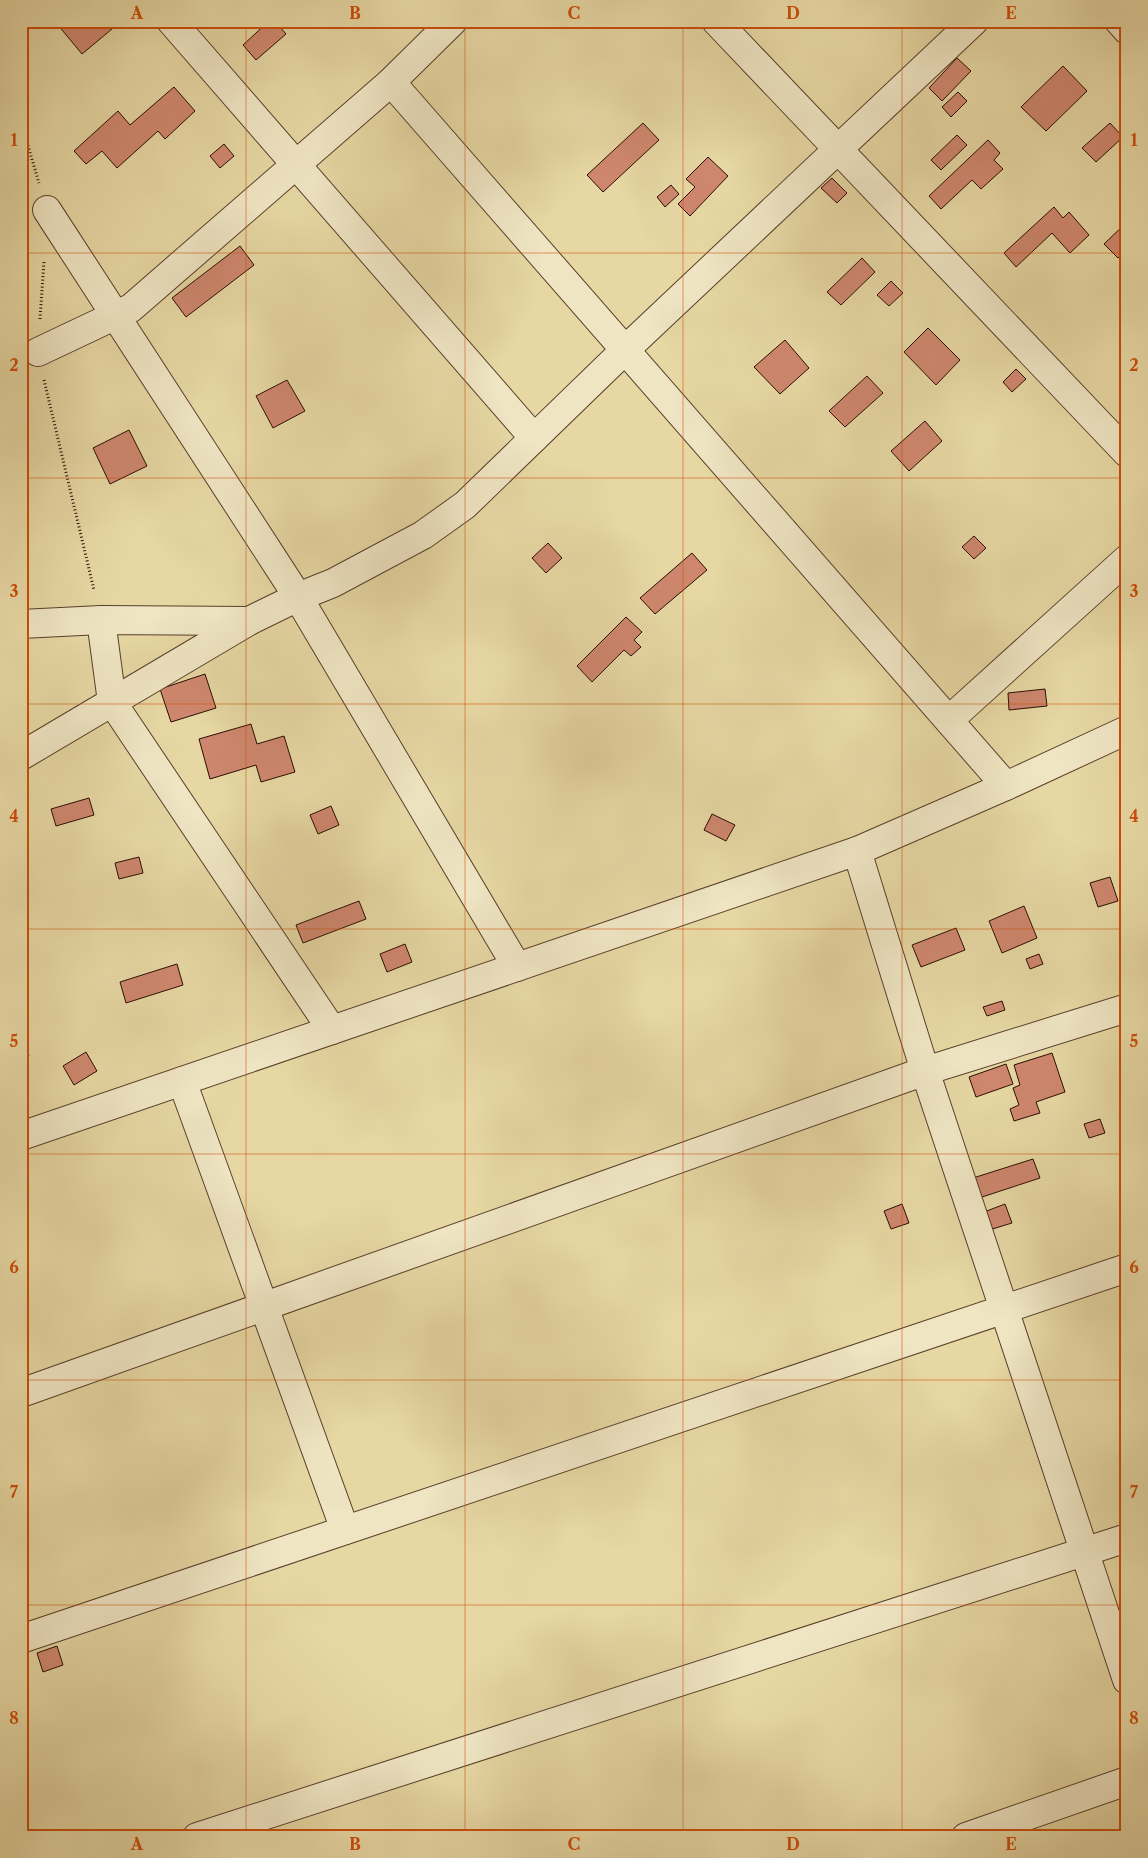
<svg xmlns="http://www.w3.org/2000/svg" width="1148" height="1858" font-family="'Libre Caslon Text',serif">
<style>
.building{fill:#ce876e;stroke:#2a0c02}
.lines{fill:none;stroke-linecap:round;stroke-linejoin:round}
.minor-casing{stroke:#593f2a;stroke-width:30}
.tertiary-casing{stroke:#593f2a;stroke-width:30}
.path{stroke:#2a0c02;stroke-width:3;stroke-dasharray:1 2.5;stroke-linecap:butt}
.minor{stroke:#efe5c3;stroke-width:28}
.tertiary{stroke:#efe5c3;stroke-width:28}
.grid{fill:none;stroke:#cc4d0a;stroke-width:1;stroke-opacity:0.55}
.neatline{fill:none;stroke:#cc4d0a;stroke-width:2}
.grid-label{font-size:16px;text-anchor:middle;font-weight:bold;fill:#cc4d0a}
</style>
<rect width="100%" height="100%" fill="#e6d7a3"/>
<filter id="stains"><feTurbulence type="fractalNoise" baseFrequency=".004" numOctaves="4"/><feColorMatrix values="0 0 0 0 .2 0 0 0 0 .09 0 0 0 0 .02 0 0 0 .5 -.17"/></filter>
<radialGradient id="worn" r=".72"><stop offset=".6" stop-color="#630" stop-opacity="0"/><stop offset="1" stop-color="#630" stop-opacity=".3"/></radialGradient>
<g class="building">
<polygon points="60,21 115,21 118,24 82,54 57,24"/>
<polygon points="269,21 275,21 286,34 256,60 243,45"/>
<polygon points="957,58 971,71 942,101 929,88"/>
<polygon points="1063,66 1087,91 1046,131 1021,107"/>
<polygon points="174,87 195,111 165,139 158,131 117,168 102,151 86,164 74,151 118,111 130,125"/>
<polygon points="958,92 967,101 951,117 942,107"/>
<polygon points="643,123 659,140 603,192 587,175"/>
<polygon points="1110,123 1123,137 1096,162 1082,148"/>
<polygon points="957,135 967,145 941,170 931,160"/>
<polygon points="988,140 1000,153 994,160 1003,169 981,189 972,180 941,209 929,196"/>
<polygon points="224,144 234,156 220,168 210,156"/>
<polygon points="708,157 728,176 690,216 678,204 695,187 686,179"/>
<polygon points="832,178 847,193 837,203 821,188"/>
<polygon points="671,185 679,194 665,207 657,197"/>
<polygon points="1054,207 1063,218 1069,212 1089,235 1070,253 1052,233 1016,267 1004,253"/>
<polygon points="1127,222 1127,249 1118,258 1104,244"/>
<polygon points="240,246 254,265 186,317 172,298"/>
<polygon points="862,258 875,272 841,305 827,292"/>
<polygon points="891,281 903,293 889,306 877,295"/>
<polygon points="928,328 960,360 936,385 904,352"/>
<polygon points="785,340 809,368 780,394 754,367"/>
<polygon points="1016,369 1026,379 1012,392 1003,382"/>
<polygon points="867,376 883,393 845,427 829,411"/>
<polygon points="287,380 305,411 273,428 256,396"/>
<polygon points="925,421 942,441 909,471 891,451"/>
<polygon points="129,430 147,466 110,484 93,448"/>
<polygon points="974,536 986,548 974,559 962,547"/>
<polygon points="548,543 562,558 546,573 532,558"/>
<polygon points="692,553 707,570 655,614 640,598"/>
<polygon points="626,617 642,632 634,640 641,647 631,656 624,650 592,682 577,666"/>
<polygon points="205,674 216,708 171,722 160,689"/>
<polygon points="1045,689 1047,706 1009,710 1008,693"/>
<polygon points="251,724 257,744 284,736 295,772 261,782 256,765 210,779 199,739"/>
<polygon points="89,798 94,815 56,826 51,809"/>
<polygon points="331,806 339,825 318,834 310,815"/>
<polygon points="712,814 735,825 726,841 704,830"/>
<polygon points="139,857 143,873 119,879 115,863"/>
<polygon points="1110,877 1118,901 1098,907 1090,883"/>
<polygon points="359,901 366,919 303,943 296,925"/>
<polygon points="1024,906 1037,938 1002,953 989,921"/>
<polygon points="956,928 965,950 921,967 912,945"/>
<polygon points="405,944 412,962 387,972 380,954"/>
<polygon points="1039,954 1043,964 1030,969 1026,959"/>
<polygon points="177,964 183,985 126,1003 120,982"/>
<polygon points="1002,1001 1005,1010 987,1016 983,1007"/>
<polygon points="21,1033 29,1056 21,1059"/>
<polygon points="86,1052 97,1071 74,1085 63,1066"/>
<polygon points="1052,1053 1065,1092 1036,1102 1040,1113 1014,1121 1010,1109 1019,1105 1013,1088 1020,1085 1014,1065"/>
<polygon points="1006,1064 1013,1084 976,1097 969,1077"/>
<polygon points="1100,1119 1105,1133 1089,1138 1084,1124"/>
<polygon points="1033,1159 1040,1178 979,1198 973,1178"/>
<polygon points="902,1204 909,1223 891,1229 884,1211"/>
<polygon points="1005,1204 1012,1223 989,1230 984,1212"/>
<polygon points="57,1646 63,1665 43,1672 37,1653"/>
</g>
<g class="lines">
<g class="minor-casing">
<g id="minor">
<polyline points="171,21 534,438"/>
<polyline points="716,21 1127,453"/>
<polyline points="1119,21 1127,30"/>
<polyline points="391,82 1006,786"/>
<polyline points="47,210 298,597 517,967"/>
<polyline points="38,352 131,308 391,82 453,21"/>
<polyline points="101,620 112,702 332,1030"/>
<polyline points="949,720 1127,559"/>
<polyline points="21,756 249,621"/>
<polyline points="857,851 925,1071 1127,1680"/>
<polyline points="182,1081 345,1530"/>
<polyline points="21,1136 857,851 1006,786 1127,730"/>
<polyline points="21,1393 925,1071 1127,1008"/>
<polyline points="21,1639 1127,1268"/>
<polyline points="197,1837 1127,1538"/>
<polyline points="966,1837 1127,1781"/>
</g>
</g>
<g class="tertiary-casing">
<polyline id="tertiary" points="21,624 101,620 249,621 298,597 333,583 423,535 465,505 625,350 974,21"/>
</g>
<g class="path">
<polyline points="21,122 39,183"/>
<polyline points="40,319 44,261"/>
<polyline points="44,380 94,590"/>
</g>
<use href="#minor" class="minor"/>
<use href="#tertiary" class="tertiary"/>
</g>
<path class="grid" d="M246,21V1837M465,21V1837M683,21V1837M902,21V1837M21,253H1127M21,478H1127M21,704H1127M21,929H1127M21,1154H1127M21,1380H1127M21,1605H1127"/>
<rect width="1148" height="1858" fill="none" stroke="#e6d7a3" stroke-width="55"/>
<rect x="28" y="28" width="1092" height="1802" class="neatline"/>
<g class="grid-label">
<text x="137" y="19">A</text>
<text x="355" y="19">B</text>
<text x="574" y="19">C</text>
<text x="793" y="19">D</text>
<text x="1011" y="19">E</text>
<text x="14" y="146">1</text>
<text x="1134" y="146">1</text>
<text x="14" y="371">2</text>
<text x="1134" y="371">2</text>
<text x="14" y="597">3</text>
<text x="1134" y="597">3</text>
<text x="14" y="822">4</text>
<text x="1134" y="822">4</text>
<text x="14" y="1047">5</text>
<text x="1134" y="1047">5</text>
<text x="14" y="1273">6</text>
<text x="1134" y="1273">6</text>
<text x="14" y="1498">7</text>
<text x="1134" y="1498">7</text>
<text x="14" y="1724">8</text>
<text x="1134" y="1724">8</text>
<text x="137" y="1850">A</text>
<text x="355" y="1850">B</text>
<text x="574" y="1850">C</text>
<text x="793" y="1850">D</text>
<text x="1011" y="1850">E</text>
</g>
<rect width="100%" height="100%" filter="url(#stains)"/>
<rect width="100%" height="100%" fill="url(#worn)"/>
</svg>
